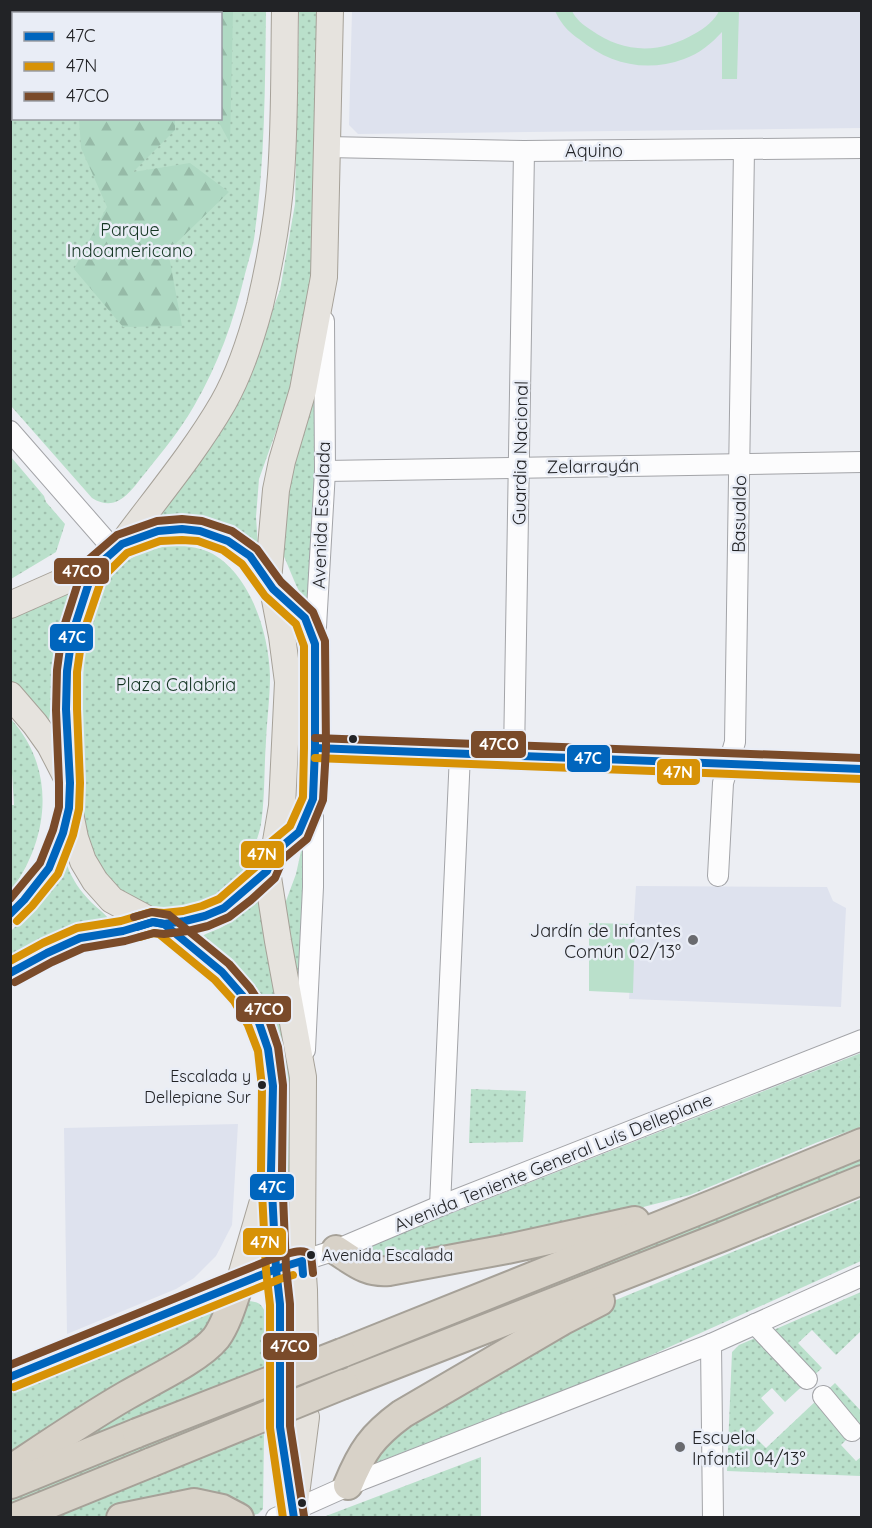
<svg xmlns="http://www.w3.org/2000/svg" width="872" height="1528" font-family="Quicksand,sans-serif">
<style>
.built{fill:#dee2ee}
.green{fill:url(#green-dots);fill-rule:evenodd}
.forest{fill:url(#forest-firs)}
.pitch{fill:#bae0cb}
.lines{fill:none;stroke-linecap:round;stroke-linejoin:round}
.minor-casing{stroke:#a3a4a8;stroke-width:22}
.major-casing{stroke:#a6a198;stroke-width:28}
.highway-casing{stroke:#a6a198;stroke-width:32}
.minor{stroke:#fcfcfd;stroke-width:20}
.major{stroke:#e6e3de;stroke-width:26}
.highway{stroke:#d8d2c8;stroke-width:28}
.highway-bridge-casing{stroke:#a6a198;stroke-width:32;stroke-linecap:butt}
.highway-bridge{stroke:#d8d2c8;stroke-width:28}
.bus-1-casing{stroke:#e9edf6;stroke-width:12}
.bus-2-casing{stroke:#e9edf6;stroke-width:12}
.bus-3-casing{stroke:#e9edf6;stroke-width:12}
.bus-1{stroke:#0065bd;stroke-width:8}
.bus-2{stroke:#d79206;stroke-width:8}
.bus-3{stroke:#7a4b2a;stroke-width:8}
.bus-dot{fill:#222326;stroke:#e9edf6;stroke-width:2}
.poi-dot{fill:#696a6e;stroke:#e9edf6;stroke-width:2}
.labels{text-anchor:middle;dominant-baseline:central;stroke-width:5;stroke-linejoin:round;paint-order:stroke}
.bus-label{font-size:16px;fill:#222326;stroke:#e9edf6;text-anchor:end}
.street-label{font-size:18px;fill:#222326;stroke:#e9edf6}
.park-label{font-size:18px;fill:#163724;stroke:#e9edf6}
.poi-label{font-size:18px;fill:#222326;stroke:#e9edf6;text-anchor:end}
.line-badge{stroke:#e9edf6;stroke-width:2}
.badge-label{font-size:16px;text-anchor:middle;font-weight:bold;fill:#fff}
</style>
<defs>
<pattern id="green-dots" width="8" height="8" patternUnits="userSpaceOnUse" patternTransform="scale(1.5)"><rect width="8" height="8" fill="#bae0cb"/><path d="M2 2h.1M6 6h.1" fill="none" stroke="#a0c0ae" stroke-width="1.8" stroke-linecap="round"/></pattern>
<pattern id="forest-firs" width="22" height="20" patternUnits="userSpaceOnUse" patternTransform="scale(1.5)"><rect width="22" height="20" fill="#afd9c3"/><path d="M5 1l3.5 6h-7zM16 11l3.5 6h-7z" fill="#96baa7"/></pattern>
</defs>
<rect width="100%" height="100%" fill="#eceef3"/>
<g class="built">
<polygon points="352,11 861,11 861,128 358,134 349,125"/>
<polygon points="636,886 827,887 833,901 846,908 841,1007 629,999"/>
<polygon points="238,1124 232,1225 216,1256 194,1278 176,1289 67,1334 64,1128"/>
</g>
<g class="green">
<path d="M10,11H266C265,86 265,163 254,239C252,250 248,262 245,274C234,320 218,365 194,406C181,429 163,451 146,472C131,490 118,514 92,498L11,406ZM14,14H220V118H14Z"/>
<path d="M299,11H319L311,300L300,364L259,479L256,517L258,546C252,541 246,534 239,531C216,517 187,510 161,517L158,511L255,357L280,290L295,204Z"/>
<polygon points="318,364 313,602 308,604 304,601 296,585 283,554 279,522"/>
<polygon points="11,457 44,496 46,502 65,524 56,552 11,579"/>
<path d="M173,545C185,546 197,547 209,552C250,572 269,633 270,676C270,697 267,719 266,741C264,768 265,797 261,824C260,830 258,836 256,842C244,876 226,900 190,906C182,908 171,912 162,911C137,908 101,879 92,856C74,809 80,743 83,694C84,660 82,620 100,590C110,574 125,560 141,553C151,549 163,547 173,545Z"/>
<path d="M73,583C65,610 56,637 53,665C51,683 52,702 49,721L46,723L11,688L10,615Z"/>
<path d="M11,719C57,770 49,839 11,891L10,805H14L11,756Z"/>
<polygon points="309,824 298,997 284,922 286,901 296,874 306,828"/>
<path d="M67,865C72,879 80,891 91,902C98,909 106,914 112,923L110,925L11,964V931L44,898L62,866Z"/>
<path d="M256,900L262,906L263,933L273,979L292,1082L291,1225L285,1221L290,1091L283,1056L275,1029L261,1003L238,971L223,953L200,938C207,932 215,931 222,927C235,920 246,910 256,900Z"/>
<polygon points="861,1053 861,1127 818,1142 690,1195 542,1233 376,1264 365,1247"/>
<polygon points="471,1089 526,1091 523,1142 469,1143"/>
<polygon points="861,1159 861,1165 11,1505 10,1499"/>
<polygon points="861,1199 861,1261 627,1366 378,1462 372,1461 372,1443 611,1302"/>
<polygon points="861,1292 861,1331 836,1355 812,1330 798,1343 822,1368 785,1402 772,1388 761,1398 774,1413 752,1434 766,1448 835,1383 861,1411 861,1425 841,1445 856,1461 861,1457 861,1476 727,1471 732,1352 739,1345"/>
<path d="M246,1301C253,1301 260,1302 263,1308C271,1321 266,1352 266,1367L70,1449Z"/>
<polygon points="209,1307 215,1311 209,1336 11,1458 11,1386 204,1308"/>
<polygon points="264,1434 263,1509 258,1514 251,1515 46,1518 224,1447"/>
<polygon points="481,1457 481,1517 326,1517 326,1516"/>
</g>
<g class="forest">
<polygon points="71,11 233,11 230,143 217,119 220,118 220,14 71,14"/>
<polygon points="79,119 175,119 175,130 133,172 190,163 229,192 168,251 182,326 123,327 74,269 107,207 81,148"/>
</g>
<g class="pitch">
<path d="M555,11H572C576,19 583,25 591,30C624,54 661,54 696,33C705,28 715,20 719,11H739L737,79H722V32C712,43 699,54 684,59C646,73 609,64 579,39C573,35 566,29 562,23C559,19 557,15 555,11Z"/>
<polygon points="589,923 635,924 633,993 589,991"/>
</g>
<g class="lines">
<g class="minor-casing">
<g id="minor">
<polyline points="327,147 524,151 862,148"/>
<polyline points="10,431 114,550"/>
<polyline points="325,471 862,462"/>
<polyline points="315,748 862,769"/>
<polyline points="514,756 524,151"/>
<polyline points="718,876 723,783 735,742 744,149"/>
<path d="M10,914C24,899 41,884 50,866C59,849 64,829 69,811"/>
<polyline points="10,973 47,953 80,938 123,931 153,922"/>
<polyline points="305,1050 313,887 313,799 315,748 315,644 325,471 324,321"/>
<polyline points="440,1206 460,754"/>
<polyline points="755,1324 807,1379"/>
<polyline points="711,1344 713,1518"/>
<polyline points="10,1377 239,1283 276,1269 336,1250 440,1206 862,1040"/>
<polyline points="823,1396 852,1431"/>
<polyline points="276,1518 361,1480 711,1344 862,1276"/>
</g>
</g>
<g class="major-casing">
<g id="major">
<path d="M122,544C156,498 194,453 223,403C240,373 251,339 260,305C270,262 278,219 281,175C285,120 284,65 285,10"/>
<polyline points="268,581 276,490 282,461 303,390 324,277 330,10"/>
<path d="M273,589L282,636L288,682L282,806L274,853L267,871L244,892L224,908L205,916L164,924L153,922L112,900L95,881L83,861L75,838L69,808L70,783L66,709L67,671L72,635L92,573C123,528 191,517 236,546C241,550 247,553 251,557C260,567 265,581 274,591C283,600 299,608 305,618C310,625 312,636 315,644"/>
<polyline points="10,605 96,567"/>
<polyline points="10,695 35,724 50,745 66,776"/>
<polyline points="274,853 299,832 313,799"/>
<polyline points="267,871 278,941 303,1077 302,1261 304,1290 305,1352"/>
<polyline points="164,924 222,972 242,995 258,1020 268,1049 273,1086 271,1171 276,1269 280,1304 280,1361"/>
<polyline points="239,1283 266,1191"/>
<polyline points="280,1427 289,1485"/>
<polyline points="294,1510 306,1417"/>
</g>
</g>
<g class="highway-casing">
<g id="highway">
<path d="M336,1250C355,1262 366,1273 389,1271L507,1249L635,1221"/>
<polyline points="342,1353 714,1204 862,1143"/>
<polyline points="344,1384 721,1237 862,1180"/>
<path d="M10,1470C49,1444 87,1418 127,1395C151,1381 199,1359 216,1338C227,1323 233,1301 239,1283"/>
<polyline points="11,1484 137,1433"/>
<path d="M348,1485C362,1451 372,1436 402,1414L565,1319L600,1301"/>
<polyline points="14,1518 152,1462"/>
<polyline points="121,1518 194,1503 222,1509 239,1518"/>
</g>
</g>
<use href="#minor" class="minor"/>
<use href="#major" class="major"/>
<use href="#highway" class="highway"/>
<g class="highway-bridge-casing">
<g id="highway-bridge">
<polyline points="137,1433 342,1353"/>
<polyline points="152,1462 344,1384"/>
</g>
</g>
<use href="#highway-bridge" class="highway-bridge"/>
<g class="bus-1-casing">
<g id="bus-1">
<polyline points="315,748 862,769"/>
<polyline points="10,914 24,900 49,868 63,833 69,808 70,783 66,709 67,671 72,635 92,573 96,567 122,544 158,531 182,529 200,531 228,541 250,556 273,589 305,618 315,644 315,748 313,799 299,832 274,853 267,871 224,908 205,916 185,921 164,924 153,922 123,931 80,938 47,953 10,973"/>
<polyline points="137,927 153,922 164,924 222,972 242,995 258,1020 268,1049 273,1086 271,1171 276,1269 280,1304 280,1427 294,1518"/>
<polyline points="10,1377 276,1269 302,1261 303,1274"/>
</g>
</g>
<g class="bus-2-casing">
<g id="bus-2">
<polyline points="315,758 862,779"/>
<polyline points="140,937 154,933 159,934 215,980 234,1001 248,1025 258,1051 262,1087 261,1172 266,1270 270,1305 270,1428 283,1518"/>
<polyline points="10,961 43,943 77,928 121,921 151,912 164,913 183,911 202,906 219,899 258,865 266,846 290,826 303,797 304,748 304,646 296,624 265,596 242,564 223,550 198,541 182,540 160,541 127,553 102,578 82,637 77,672 77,709 80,783 79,809 73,835 58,874 32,906 17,921"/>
<polyline points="14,1387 280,1279 293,1275"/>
</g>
</g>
<g class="bus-3-casing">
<g id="bus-3">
<polyline points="315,738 862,758"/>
<polyline points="10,899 40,863 53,830 59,807 59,783 56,710 57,670 62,633 83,567 88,560 117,535 157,521 182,519 202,521 232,531 257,549 281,582 313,612 325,641 326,748 323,800 307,839 283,859 275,878 251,900 229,917 208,926 188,931 164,934 154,933 125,941 83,948 52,962 15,982"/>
<polyline points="134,917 152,912 169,915 229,964 250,988 267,1014 278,1047 283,1085 282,1171 286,1268 290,1304 290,1426 304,1516"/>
<path d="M10,1365L272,1259C284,1256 301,1246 311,1255L313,1273"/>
</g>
</g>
<use href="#bus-1" class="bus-1"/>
<use href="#bus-2" class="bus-2"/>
<use href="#bus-3" class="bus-3"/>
</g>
<g class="bus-dot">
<circle cx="353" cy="739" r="5"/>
<circle cx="262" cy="1085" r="5"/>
<circle cx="311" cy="1255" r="5"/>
<circle cx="302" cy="1503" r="5"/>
</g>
<g class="poi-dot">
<circle cx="693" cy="940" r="6"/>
<circle cx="680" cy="1447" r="6"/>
</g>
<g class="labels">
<g class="bus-label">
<text x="251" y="1076">Escalada y<tspan x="251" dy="21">Dellepiane Sur</tspan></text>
<text x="322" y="1255" text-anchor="start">Avenida Escalada</text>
</g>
<g class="street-label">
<text x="594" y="150">Aquino</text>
<text transform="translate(520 453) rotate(-89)">Guardia Nacional</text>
<text transform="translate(593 466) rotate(-1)">Zelarrayán</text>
<text transform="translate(739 514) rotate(-89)">Basualdo</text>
<text transform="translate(321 515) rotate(-88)">Avenida Escalada</text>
<text transform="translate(553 1162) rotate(-22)">Avenida Teniente General Luís Dellepiane</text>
</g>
<g class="park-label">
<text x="130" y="229">Parque<tspan x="130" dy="21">Indoamericano</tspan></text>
<text x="176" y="684">Plaza Calabria</text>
</g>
<g class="poi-label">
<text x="681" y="930">Jardín de Infantes<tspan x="681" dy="21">Común 02/13°</tspan></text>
<text x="692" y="1437" text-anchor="start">Escuela<tspan x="692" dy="21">Infantil 04/13°</tspan></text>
</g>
</g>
<g class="line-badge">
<rect x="53" y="557" width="57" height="28" rx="6" fill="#7a4b2a"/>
<rect x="49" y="623" width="45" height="29" rx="6" fill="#0065bd"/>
<rect x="470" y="730" width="57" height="29" rx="6" fill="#7a4b2a"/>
<rect x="566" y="744" width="45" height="29" rx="6" fill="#0065bd"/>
<rect x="656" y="758" width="45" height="28" rx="6" fill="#d79206"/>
<rect x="240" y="840" width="45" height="29" rx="6" fill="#d79206"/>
<rect x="235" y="995" width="57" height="28" rx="6" fill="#7a4b2a"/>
<rect x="249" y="1173" width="46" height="28" rx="6" fill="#0065bd"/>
<rect x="242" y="1227" width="45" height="29" rx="6" fill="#d79206"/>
<rect x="262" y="1332" width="56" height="29" rx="6" fill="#7a4b2a"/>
</g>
<g class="badge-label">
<text x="82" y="577">47CO</text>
<text x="72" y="643">47C</text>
<text x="499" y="750">47CO</text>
<text x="588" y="764">47C</text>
<text x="678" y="778">47N</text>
<text x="262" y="860">47N</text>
<text x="264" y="1015">47CO</text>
<text x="272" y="1193">47C</text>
<text x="265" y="1248">47N</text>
<text x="290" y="1352">47CO</text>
</g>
<rect width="872" height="1528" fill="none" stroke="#222326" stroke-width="24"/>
<rect x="12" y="12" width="210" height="108" fill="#e9edf6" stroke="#999ca3" stroke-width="1.5"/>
<rect x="24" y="32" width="30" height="9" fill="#0065bd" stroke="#999ca3" stroke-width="1.5"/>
<text x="66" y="42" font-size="18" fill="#222326">47C</text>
<rect x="24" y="62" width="30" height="9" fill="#d79206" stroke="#999ca3" stroke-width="1.5"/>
<text x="66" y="72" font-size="18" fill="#222326">47N</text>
<rect x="24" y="92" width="30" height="9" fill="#7a4b2a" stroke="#999ca3" stroke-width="1.5"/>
<text x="66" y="102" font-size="18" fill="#222326">47CO</text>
</svg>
